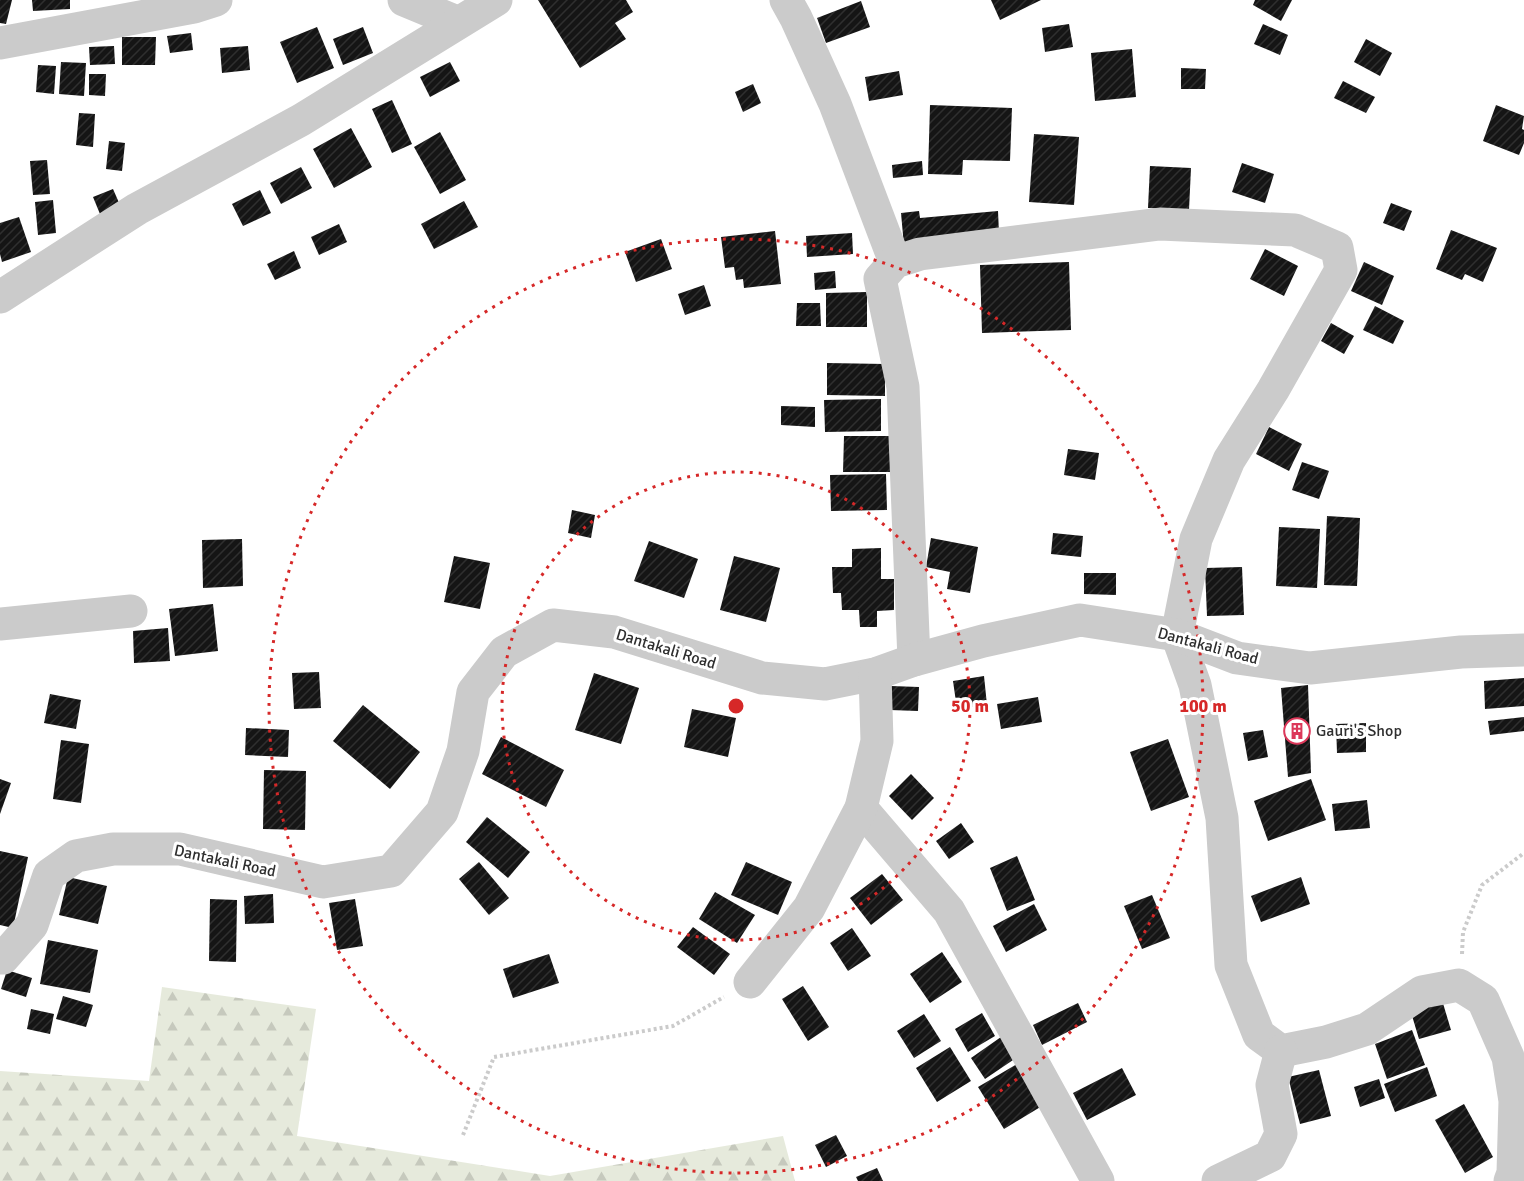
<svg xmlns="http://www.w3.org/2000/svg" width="1524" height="1181" font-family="Signika,sans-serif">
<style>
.forest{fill:url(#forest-firs)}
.building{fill:url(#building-hatch)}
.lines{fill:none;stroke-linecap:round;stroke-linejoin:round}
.path{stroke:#cbcbcb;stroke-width:4;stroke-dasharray:3 3;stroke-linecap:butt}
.street{stroke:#cbcbcb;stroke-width:33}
.ring{fill:none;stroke:#d62828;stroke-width:3;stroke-dasharray:3 6}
.labels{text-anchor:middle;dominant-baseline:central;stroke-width:6;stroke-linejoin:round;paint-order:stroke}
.street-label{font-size:16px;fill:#2e2e2e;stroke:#fff}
.poi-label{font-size:16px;fill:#2e2e2e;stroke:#fff;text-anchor:start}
.centre{fill:#d62828;stroke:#fff;stroke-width:3}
.ring-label{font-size:18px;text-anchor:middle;font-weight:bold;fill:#d62828;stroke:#fff;stroke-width:6;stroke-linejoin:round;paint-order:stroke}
</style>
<defs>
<pattern id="forest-firs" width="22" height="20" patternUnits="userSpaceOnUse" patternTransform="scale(1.5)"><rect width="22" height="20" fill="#e6eadc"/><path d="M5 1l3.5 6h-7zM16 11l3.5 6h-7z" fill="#c6c9bd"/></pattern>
<pattern id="building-hatch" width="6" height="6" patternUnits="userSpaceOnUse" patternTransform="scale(1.5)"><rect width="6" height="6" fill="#151515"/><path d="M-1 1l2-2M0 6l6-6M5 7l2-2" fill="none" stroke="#2f2f2f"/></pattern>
</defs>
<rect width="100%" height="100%" fill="#fff"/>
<polygon class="forest" points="162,987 316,1009 297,1136 550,1176 783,1136 795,1181 0,1181 0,1071 149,1081"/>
<g class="building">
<polygon points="0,0 12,0 6,24 0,23"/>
<polygon points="32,0 70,0 70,9 33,11"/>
<polygon points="538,0 626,0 633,12 615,23 626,39 580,68"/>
<polygon points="991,0 1041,0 1000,20"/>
<polygon points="1255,0 1292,0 1281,21 1253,5"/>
<polygon points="861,1 870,27 826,43 817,18"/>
<polygon points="1069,24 1073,47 1045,52 1042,28"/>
<polygon points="1263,24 1288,35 1280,55 1254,44"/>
<polygon points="317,27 334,68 297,83 280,42"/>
<polygon points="363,27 373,53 343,65 333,39"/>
<polygon points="191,33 193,50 170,53 167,36"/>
<polygon points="122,37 156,37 155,65 122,65"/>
<polygon points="1366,39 1392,53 1380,76 1354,62"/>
<polygon points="114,46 115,64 90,65 89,47"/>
<polygon points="248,46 250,70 222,73 220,48"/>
<polygon points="1132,49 1136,97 1095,101 1091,53"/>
<polygon points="61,62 86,63 84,96 59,94"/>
<polygon points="450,62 460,81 430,97 420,77"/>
<polygon points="38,65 56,66 54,94 36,92"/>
<polygon points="1181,68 1206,69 1205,89 1181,89"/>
<polygon points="899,71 903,95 869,101 865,77"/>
<polygon points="89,74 106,74 105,96 89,95"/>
<polygon points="1343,81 1375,97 1366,113 1334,98"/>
<polygon points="753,84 761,103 743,112 735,92"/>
<polygon points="392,100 412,144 392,153 372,109"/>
<polygon points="930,105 1012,108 1010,161 963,160 962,175 928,174"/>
<polygon points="1496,105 1524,116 1522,129 1524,130 1524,143 1519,155 1483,141"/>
<polygon points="79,113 95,114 93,147 76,145"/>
<polygon points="351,128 372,167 334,188 313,149"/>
<polygon points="440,132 466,180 440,194 414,147"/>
<polygon points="1034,134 1079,137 1074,205 1029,202"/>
<polygon points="109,141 125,143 122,171 106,169"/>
<polygon points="47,160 50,194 33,195 30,161"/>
<polygon points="922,161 923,175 893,178 892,165"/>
<polygon points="1242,163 1274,174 1265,203 1232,192"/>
<polygon points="1150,166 1191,168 1189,210 1148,208"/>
<polygon points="301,167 312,188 281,204 270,183"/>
<polygon points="113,189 120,205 100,214 93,197"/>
<polygon points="260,190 271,213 243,226 232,204"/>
<polygon points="53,200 56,233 38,235 35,202"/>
<polygon points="464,201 478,227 434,249 421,224"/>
<polygon points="1391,203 1412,211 1404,231 1383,223"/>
<polygon points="919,211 920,218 998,211 999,233 904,246 901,213"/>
<polygon points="19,217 31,252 2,262 0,254 0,223"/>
<polygon points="339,224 347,242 319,255 311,237"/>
<polygon points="1451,230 1497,248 1483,282 1465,274 1462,280 1436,269"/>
<polygon points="775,231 781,284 744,288 743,279 736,280 734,267 725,268 721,237"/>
<polygon points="852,233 853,254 807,257 806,236"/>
<polygon points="661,239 672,269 636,282 625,252"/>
<polygon points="1265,249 1298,266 1284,296 1250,279"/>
<polygon points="294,251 301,268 275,280 267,264"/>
<polygon points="1069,262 1071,330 982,333 980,265"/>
<polygon points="1364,262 1394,276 1382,305 1351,291"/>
<polygon points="835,271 836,288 815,290 814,273"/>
<polygon points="704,285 711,306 685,315 678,294"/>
<polygon points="867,292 867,327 826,327 826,293"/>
<polygon points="797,303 820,303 821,326 796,326"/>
<polygon points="1375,306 1404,321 1393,344 1363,330"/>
<polygon points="1331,323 1354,336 1344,354 1321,341"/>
<polygon points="827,363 885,364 885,396 827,395"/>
<polygon points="881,399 881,431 825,432 824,400"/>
<polygon points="781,406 815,407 815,427 781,425"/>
<polygon points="1269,427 1302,444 1289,471 1256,454"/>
<polygon points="844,436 897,436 896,472 843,472"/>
<polygon points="1068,449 1099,453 1095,480 1064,475"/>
<polygon points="1302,462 1329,471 1319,499 1292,490"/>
<polygon points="886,474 887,510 831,511 830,475"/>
<polygon points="572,510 595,515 591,538 568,533"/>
<polygon points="1327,516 1360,518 1357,586 1324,585"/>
<polygon points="1279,527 1320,529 1317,588 1276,586"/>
<polygon points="1053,533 1083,536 1081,557 1051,554"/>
<polygon points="931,538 978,547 970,593 947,589 950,572 926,567"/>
<polygon points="242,539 243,586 203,588 202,540"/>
<polygon points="649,541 698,559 684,598 634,581"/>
<polygon points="881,548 881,579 894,579 894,610 877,611 877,627 860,627 859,610 842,610 841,593 833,593 832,567 852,567 852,549"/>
<polygon points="454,556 490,563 480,609 444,602"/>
<polygon points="734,556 780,568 766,622 720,610"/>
<polygon points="1242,567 1244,615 1207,616 1205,568"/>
<polygon points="1084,573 1116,573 1116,595 1084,594"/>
<polygon points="213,604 218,651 175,656 169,609"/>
<polygon points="168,628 170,661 134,663 133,631"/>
<polygon points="319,672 321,708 294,709 292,673"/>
<polygon points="594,673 639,688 621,744 575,730"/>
<polygon points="984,676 987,705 957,709 953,681"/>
<polygon points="1524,678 1524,706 1485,709 1484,681"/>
<polygon points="1308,685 1311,773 1288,777 1281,688"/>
<polygon points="891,686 919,687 918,711 890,710"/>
<polygon points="50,694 81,700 76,729 44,723"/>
<polygon points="1038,697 1042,722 1001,729 997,704"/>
<polygon points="363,705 420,752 390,789 333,741"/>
<polygon points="692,709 736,718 728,757 684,747"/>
<polygon points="1524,717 1524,731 1490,735 1488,721"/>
<polygon points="1366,723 1366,752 1337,753 1336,724"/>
<polygon points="246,728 289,730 288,757 245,755"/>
<polygon points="1263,730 1268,757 1248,761 1243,733"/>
<polygon points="501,737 564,770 546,807 482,774"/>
<polygon points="1168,739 1189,797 1151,811 1130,752"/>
<polygon points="61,740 89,744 81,803 53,799"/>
<polygon points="264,770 306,771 305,830 263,829"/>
<polygon points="911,774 934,798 912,820 889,796"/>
<polygon points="0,779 11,783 0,814"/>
<polygon points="1311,779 1326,820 1268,841 1254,801"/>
<polygon points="1367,800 1370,828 1335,831 1332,804"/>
<polygon points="487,817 530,852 508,878 466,842"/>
<polygon points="961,823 974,842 949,859 936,841"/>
<polygon points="0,851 28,857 13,928 0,925"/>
<polygon points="1017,856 1035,900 1007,911 990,868"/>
<polygon points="479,862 509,898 489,915 459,879"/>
<polygon points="746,862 792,882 778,915 731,895"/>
<polygon points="882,874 903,900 871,925 850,898"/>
<polygon points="68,877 107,886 98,924 59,915"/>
<polygon points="1301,877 1310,904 1261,922 1251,896"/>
<polygon points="715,892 755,915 737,943 699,919"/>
<polygon points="273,894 274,923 245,924 244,896"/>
<polygon points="1152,895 1170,938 1142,949 1124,906"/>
<polygon points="210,899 237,900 236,962 209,961"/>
<polygon points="355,899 363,946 337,950 329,903"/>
<polygon points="1034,904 1047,930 1006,952 993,926"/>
<polygon points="693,927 730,954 714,975 677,947"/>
<polygon points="852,928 871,956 848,971 830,943"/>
<polygon points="48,940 98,950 90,993 40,984"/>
<polygon points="942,952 962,982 930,1003 910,974"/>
<polygon points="549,954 559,983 513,998 503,969"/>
<polygon points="7,970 32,978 26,997 1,989"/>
<polygon points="803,986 829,1027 808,1041 782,999"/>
<polygon points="63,996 93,1005 86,1027 56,1019"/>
<polygon points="1442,1000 1451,1030 1419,1039 1410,1009"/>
<polygon points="1078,1003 1087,1022 1042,1045 1033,1025"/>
<polygon points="31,1009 54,1014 50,1034 27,1029"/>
<polygon points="982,1013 995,1036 968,1052 955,1029"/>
<polygon points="924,1014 941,1041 914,1058 897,1031"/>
<polygon points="1412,1030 1425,1065 1387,1079 1375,1044"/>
<polygon points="1001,1037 1016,1058 985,1079 971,1058"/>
<polygon points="950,1047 971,1081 937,1102 916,1068"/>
<polygon points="1017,1064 1042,1106 1004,1129 978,1087"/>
<polygon points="1427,1067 1437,1096 1395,1112 1384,1084"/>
<polygon points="1122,1068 1136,1095 1087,1120 1073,1093"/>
<polygon points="1319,1070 1331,1116 1300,1124 1288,1077"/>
<polygon points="1379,1079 1385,1098 1360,1107 1354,1087"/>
<polygon points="1464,1104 1493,1157 1465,1173 1435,1120"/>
<polygon points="836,1135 847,1156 826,1167 815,1145"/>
<polygon points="877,1168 883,1181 858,1181 856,1177"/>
</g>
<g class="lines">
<g class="path">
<polyline points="1462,954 1463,932 1482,885 1524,853"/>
<polyline points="463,1135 494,1057 673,1026 724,997"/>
</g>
<g class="street">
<polyline points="404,0 457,22"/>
<polyline points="786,0 796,18 835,104 895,262"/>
<polyline points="0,43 194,7 216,0"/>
<polyline points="0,297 137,209 301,120 496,0"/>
<polyline points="0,624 131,611"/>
<polyline points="914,660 903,387 880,279 895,262 920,254 1160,224 1295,230 1337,248 1341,270 1273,390 1229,460 1196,539 1177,635 1195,685 1222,818 1231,965 1259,1035 1281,1051 1326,1042 1367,1029 1422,992 1459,985 1483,1000 1508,1057 1515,1101 1513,1173 1510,1181"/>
<polyline points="861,808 949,911 1098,1181"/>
<polyline points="0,958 3,958 32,925 49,875 76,856 113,849 180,849 323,882 391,871 442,812 463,751 473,692 504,652 553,625 614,632 762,678 825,684 875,674 914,660 983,641 1080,620 1177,635 1237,658 1310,668 1461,652 1524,650"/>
<polyline points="750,982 809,908 861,808 877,741 875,674"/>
<polyline points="1218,1181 1270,1156 1281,1134 1272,1085 1281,1051"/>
</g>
</g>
<g class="ring">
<circle cx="736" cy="706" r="234"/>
<circle cx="736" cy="706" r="467"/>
</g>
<defs>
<g id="building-ring" transform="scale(1.35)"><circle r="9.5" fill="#fff" stroke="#dc385a" stroke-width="1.5"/><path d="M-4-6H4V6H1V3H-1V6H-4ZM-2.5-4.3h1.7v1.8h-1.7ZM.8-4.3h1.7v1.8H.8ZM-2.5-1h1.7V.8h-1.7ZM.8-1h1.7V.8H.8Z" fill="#dc385a"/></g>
</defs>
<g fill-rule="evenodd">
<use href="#building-ring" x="1297" y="731"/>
</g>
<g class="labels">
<g class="street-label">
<text transform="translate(1208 646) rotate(15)">Dantakali Road</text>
<text transform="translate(666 649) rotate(17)">Dantakali Road</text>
<text transform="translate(225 861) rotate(12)">Dantakali Road</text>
</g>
<g class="poi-label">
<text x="1316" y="731">Gauri's Shop</text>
</g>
</g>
<circle cx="736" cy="706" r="9" class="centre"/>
<g class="ring-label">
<text x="970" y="712">50 m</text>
<text x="1203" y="712">100 m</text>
</g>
</svg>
